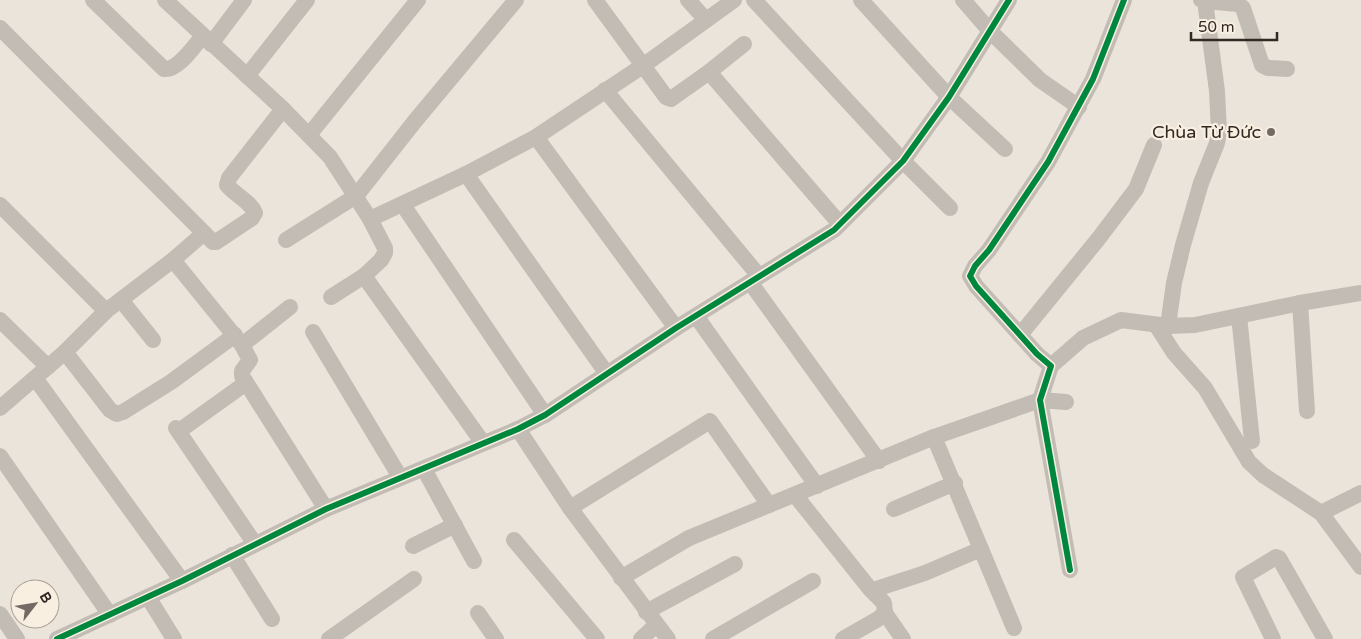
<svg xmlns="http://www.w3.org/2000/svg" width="1361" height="639" font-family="'Varela Round',sans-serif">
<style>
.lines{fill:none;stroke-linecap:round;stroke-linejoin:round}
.minor{stroke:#c3bcb5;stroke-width:16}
.cycleway-casing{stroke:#f9efe1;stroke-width:9}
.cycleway{stroke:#00873e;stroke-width:6}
.poi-dot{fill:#736a64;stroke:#f9efe1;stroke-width:2}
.labels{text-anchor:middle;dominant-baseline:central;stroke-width:4.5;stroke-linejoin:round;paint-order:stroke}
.poi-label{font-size:18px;fill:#332924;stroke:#f9efe1;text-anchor:end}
</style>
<rect width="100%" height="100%" fill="#ebe4db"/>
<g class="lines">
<g class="minor">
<path d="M93,0L164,69C178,71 194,46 203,36"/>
<polyline points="165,0 283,109 330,157 370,219 385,248 385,253 381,260 364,276 483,443"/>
<polyline points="595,0 666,97 671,99 709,72 744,44"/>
<polyline points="688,0 706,20"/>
<polyline points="754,0 903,161 950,208"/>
<polyline points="861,0 949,97 1005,149"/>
<polyline points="963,0 990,31 1040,80 1079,107"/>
<polyline points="1205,1 1238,4 1243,8 1262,65 1268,68 1287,69"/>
<polyline points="0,28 204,233"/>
<polyline points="211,44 244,0"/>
<polyline points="709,72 840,224"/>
<polyline points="247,76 307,0"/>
<polyline points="605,90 759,276"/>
<polyline points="309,135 418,0"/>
<polyline points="536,137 676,328"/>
<polyline points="466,174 607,374"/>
<polyline points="0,205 106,311"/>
<polyline points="403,205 545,415"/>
<polyline points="370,219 466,174 536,137 644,65 734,0"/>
<polyline points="286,240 356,196 415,121 516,0"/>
<polyline points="173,260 242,345 250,360 242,371 242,376 326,509"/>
<polyline points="750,282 879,461"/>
<polyline points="331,297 364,276"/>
<polyline points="121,300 153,340"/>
<polyline points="1300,303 1307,411"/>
<polyline points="696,316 817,486"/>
<polyline points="1239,316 1252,441"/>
<polyline points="0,320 48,367"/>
<polyline points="1156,325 1174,353 1205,388 1249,462 1263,475 1321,513 1361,567"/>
<polyline points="1168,326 1174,283 1183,245 1201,183 1217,143 1219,132 1217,91 1205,1 1201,0"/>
<polyline points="313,332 400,477"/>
<polyline points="1020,335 1099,238 1136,189 1154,145"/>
<polyline points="242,345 290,307"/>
<polyline points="65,352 110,410 117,414 123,412 171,382 235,335"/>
<polyline points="1051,366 1083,338 1121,320 1168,326 1195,325 1300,303 1361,293"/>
<polyline points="35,378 182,581"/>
<path d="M0,408L65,352L106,311L173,260L204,233L213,242H216L252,218L255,213C251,202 235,195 227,185L229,178L283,109"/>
<polyline points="176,428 255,544"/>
<polyline points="518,429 570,508 668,639"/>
<polyline points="179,431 246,383"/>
<polyline points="934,437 1014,628"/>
<polyline points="0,456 110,615"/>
<polyline points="424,469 474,561"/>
<polyline points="795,495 870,589 884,603 885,613 878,619 843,639"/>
<polyline points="570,508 710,421 769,505"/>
<polyline points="894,509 955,483"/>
<polyline points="1321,513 1361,493"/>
<polyline points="514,540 597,639"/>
<polyline points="413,546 455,525"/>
<polyline points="232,555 272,619"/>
<polyline points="1070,570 1040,400 1051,366 1037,354 976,286 970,276 975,266 989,250 1048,162 1093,79 1124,0"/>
<polyline points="621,578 689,538 934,437 1040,400 1066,402"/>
<polyline points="873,590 925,573 981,549"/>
<polyline points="148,597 174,639"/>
<polyline points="646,612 735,564"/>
<polyline points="478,613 496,639"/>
<polyline points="885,613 903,639"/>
<polyline points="0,614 17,639"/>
<polyline points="57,639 182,581 326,509 518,429 545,415 676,328 834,230 903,161 949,97 1009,0"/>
<polyline points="329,639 414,579"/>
<polyline points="641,639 656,625"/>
<polyline points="713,639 813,581"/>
<polyline points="1273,639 1243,577 1276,557 1279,558 1325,639"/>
</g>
<g class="cycleway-casing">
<g id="cycleway">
<polyline points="1070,570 1040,400 1051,366 1037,354 976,286 970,276 975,266 989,250 1048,162 1093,79 1124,0"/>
<polyline points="57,639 182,581 326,509 518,429 545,415 676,328 834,230 903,161 949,97 1009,0"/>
</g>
</g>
<use href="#cycleway" class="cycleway"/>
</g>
<circle class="poi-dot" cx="1271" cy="132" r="5"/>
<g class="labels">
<g class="poi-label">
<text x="1261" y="132">Chùa Từ Đức</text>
</g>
</g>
<g transform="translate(35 604) rotate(59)"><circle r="24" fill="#f9efe1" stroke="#aaa095"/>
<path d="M0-4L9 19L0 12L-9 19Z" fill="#736a64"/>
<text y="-8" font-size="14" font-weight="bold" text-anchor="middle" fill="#332924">B</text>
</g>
<path d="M1191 32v8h86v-8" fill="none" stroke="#332924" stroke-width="2.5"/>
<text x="1198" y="32" font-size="15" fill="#332924" stroke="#f9efe1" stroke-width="4" paint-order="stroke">50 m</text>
</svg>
